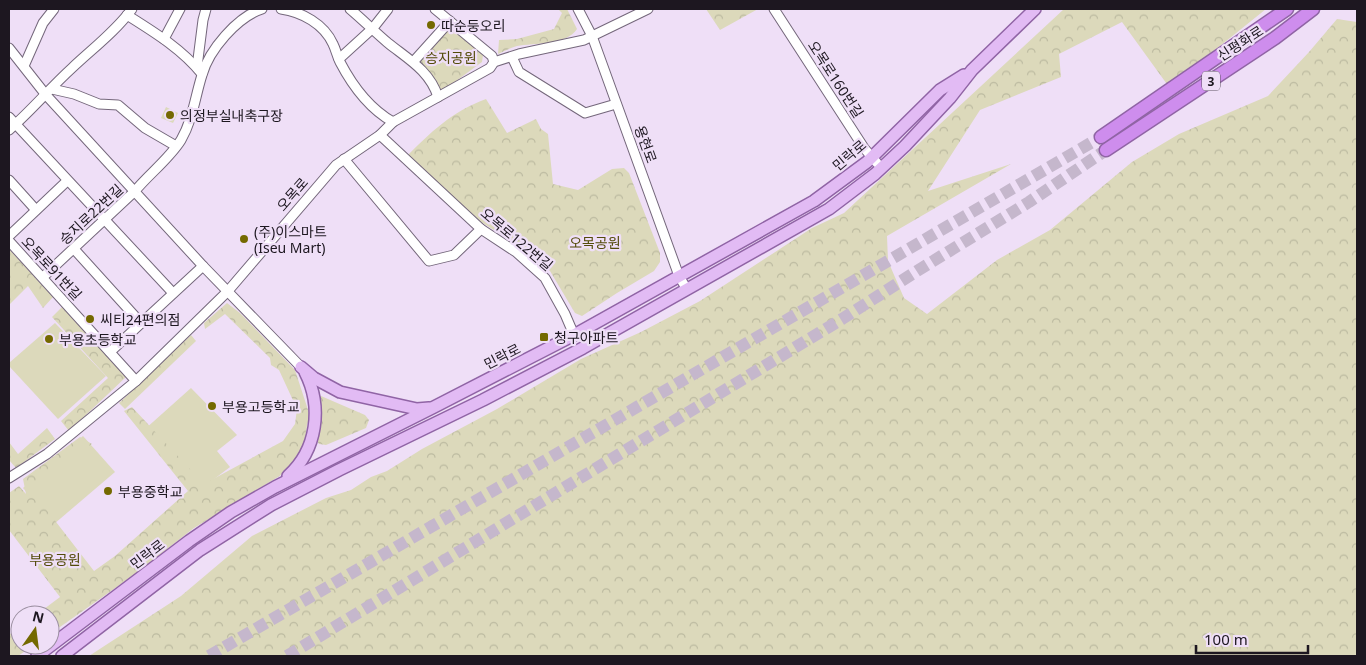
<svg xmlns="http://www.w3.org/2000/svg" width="1366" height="665" font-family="'Noto Sans','Noto Sans KR',sans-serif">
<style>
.green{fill:#dcd9bb}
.forest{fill:url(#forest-crowns)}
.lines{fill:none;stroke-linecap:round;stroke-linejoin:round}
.highway-tunnel{stroke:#c5b7cc;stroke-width:12;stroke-dasharray:12 6;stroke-linecap:butt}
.minor-casing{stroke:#74677b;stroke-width:11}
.major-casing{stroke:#9064a5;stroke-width:14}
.highway-casing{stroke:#9064a5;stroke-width:15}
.minor{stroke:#fff;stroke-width:9}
.major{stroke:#e2bbf4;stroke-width:11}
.highway{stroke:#ce8ded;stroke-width:12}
.poi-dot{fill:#746900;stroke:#efdff7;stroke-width:2}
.labels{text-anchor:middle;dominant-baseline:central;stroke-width:4.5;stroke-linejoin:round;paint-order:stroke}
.shield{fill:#efdff7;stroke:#5c5360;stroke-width:1}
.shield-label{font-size:12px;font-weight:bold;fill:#1d1720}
.poi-label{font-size:14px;fill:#1d1720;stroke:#efdff7;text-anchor:start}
.street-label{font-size:14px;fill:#1d1720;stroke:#efdff7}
.park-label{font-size:14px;fill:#534b09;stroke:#efdff7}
</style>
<defs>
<pattern id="forest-crowns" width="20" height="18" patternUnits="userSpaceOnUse" patternTransform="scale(1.25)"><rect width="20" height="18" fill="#dcd9bb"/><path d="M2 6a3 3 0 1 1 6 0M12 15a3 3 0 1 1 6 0" fill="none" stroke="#bcbaa0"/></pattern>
</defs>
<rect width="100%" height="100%" fill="#efdff7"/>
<g class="green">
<polygon points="166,107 178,113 173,123 161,118"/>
<polygon points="55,323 106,376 58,419 9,366 9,363"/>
<polygon points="191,388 237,435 217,451 230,467 197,492 144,430"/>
<polygon points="83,436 115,472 54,524 23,488"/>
</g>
<g class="forest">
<path d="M558,9H567L577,29C567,45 534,43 517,46C510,48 504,51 498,54L499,40L517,39L554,29L562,13Z"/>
<polygon points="706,9 758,9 720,30"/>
<polygon points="1064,9 1266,9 1169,87 1122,22 1059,54 1061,77 980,110 928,191 1011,164 887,236 888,261 904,298 927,314 997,260 1050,230 1132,162 1179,134 1268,96 1309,52 1337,19 1357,22 1357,656 89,656 181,596 252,536 326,498 351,490 371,477 387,471 422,449 497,409 581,359 641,332 700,301 812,228 844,213"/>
<polygon points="449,26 483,55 482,62 441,92 419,61"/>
<path d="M486,99L507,133L536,119L541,129L548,134L553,184L578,190L612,169L624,168L629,173L660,253V262L654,271L617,293L582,316L575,313L550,271L523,248L473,217L405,158C431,132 451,112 486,99Z"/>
<polygon points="9,249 53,297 43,308 28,286 9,305"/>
<polygon points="227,303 240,313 295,370 310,416 307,425 305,444 294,465 278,477 194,528 131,577 50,634 50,615 36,615 60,597 9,530 9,493 19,486 26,494 23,479 80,437 92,444 29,487 94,571 115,556 188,491 124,411 132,407 204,484 283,441 295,424 297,409 279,370 271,365 270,358 225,314 205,329 204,323"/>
<polygon points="62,307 126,377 69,431 61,421 108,378 52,317"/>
<polygon points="191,335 196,341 125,409 119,403"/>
<polygon points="317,396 321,396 365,415 369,420 366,428 326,445 319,444 317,441"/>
<polygon points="47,428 55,439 16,468 9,460 9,442 18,454"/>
<polygon points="20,626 20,645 34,645 18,656 9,656 9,635"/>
</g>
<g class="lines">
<g class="highway-tunnel">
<polyline points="209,656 1101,137"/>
<polyline points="287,656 842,319 917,271 1029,202 1106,150"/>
</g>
<g class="minor-casing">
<g id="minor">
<path d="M281,9C302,12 324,24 333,44C336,50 337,56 340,62C352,85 370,109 393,122"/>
<path d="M350,9C363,20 375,32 388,43C408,59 430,71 438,97"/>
<polyline points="435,9 492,56 494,62"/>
<polyline points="578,9 592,36 679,276 686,288"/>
<polyline points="774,9 864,148 877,163"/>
<path d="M127,15C154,32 182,49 202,74"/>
<polyline points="164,39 180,9"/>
<polyline points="9,48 46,95 203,266 301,367"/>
<polyline points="512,57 519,72 585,113 616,104"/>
<polyline points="339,59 373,28 388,9"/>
<polyline points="414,61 450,21"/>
<polyline points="24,66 43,23 54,9"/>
<polyline points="197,67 203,20 206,9"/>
<polyline points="52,89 74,94 99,104 118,105 145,128 176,146"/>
<polyline points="9,117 173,293"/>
<path d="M9,130C31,111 50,88 72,68C92,49 115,32 132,9"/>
<polyline points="380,135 481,229 516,252 545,278 565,314 574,335"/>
<polyline points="344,159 429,261 454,255 481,229"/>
<polyline points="9,180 36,210"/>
<polyline points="9,236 67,181"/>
<polyline points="9,241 136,381"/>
<polyline points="74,249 141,323"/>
<path d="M43,277L135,191C149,174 169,159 181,140C193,119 195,97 202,75C209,50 237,17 262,9"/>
<polyline points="110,352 203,266"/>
<polyline points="9,478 47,454 136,381 228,291 336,165 380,135 393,122 490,68 494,62 519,54 584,40 648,9"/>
</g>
</g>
<g class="major-casing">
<g id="major">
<polyline points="301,367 314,378 340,392 417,409 429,408"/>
<path d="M288,476C317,450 323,407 305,372"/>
<polyline points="37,656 189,541 231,512 275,487 434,407 574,335 814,201 867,162 940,90 964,75"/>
<polyline points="62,656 200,550 271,505 339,470 483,400 583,348 829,209 875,174 905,146 950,98 972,70 1035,9"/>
</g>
</g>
<g class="highway-casing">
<g id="highway">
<polyline points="1101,137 1287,9"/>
<polyline points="1106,150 1275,38 1313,9"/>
</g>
</g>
<use href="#minor" class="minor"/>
<use href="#major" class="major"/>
<use href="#highway" class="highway"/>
</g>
<g class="poi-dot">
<circle cx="431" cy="25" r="5"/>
<circle cx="170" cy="115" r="5"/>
<circle cx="244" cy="239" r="5"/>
<circle cx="90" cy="319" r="5"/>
<rect x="539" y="332" width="10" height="10" rx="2.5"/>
<circle cx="49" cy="339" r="5"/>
<circle cx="212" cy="406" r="5"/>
<circle cx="108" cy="491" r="5"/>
</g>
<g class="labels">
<rect class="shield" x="1202" y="71.5" width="18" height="19" rx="4"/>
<g class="shield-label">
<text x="1211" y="81">3</text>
</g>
<g class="poi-label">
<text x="441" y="25">따순둥오리</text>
<text x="180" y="115">의정부실내축구장</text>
<text x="254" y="231">(주)이스마트<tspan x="254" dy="16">(Iseu Mart)</tspan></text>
<text x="100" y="319">씨티24편의점</text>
<text x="554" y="337">청구아파트</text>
<text x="59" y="339">부용초등학교</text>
<text x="222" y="406">부용고등학교</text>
<text x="118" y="491">부용중학교</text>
</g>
<g class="street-label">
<text transform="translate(1240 43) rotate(-33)">신평화로</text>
<text transform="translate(836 79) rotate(57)">오목로160번길</text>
<text transform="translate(646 144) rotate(70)">용현로</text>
<text transform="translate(849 155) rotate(-40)">민락로</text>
<text transform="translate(292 194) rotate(-49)">오목로</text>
<text transform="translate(91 214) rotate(-43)">승지로22번길</text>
<text transform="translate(517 239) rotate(40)">오목로122번길</text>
<text transform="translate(52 268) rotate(47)">오목로91번길</text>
<text transform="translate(502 356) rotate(-27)">민락로</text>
<text transform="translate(147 554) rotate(-37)">민락로</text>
</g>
<g class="park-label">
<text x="451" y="57">승지공원</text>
<text x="595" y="242">오목공원</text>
<text x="55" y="559">부용공원</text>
</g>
</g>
<rect width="1366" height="665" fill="none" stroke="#1d1720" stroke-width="20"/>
<g transform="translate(35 630) rotate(14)"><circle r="24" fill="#efdff7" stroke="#9b8fa1"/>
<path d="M0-4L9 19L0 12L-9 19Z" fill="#746900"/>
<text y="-8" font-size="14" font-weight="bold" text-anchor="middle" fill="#1d1720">N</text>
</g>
<path d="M1196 645v8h112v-8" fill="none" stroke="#1d1720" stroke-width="2.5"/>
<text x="1204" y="645" font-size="15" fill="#1d1720" stroke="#efdff7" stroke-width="4" paint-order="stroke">100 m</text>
</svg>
